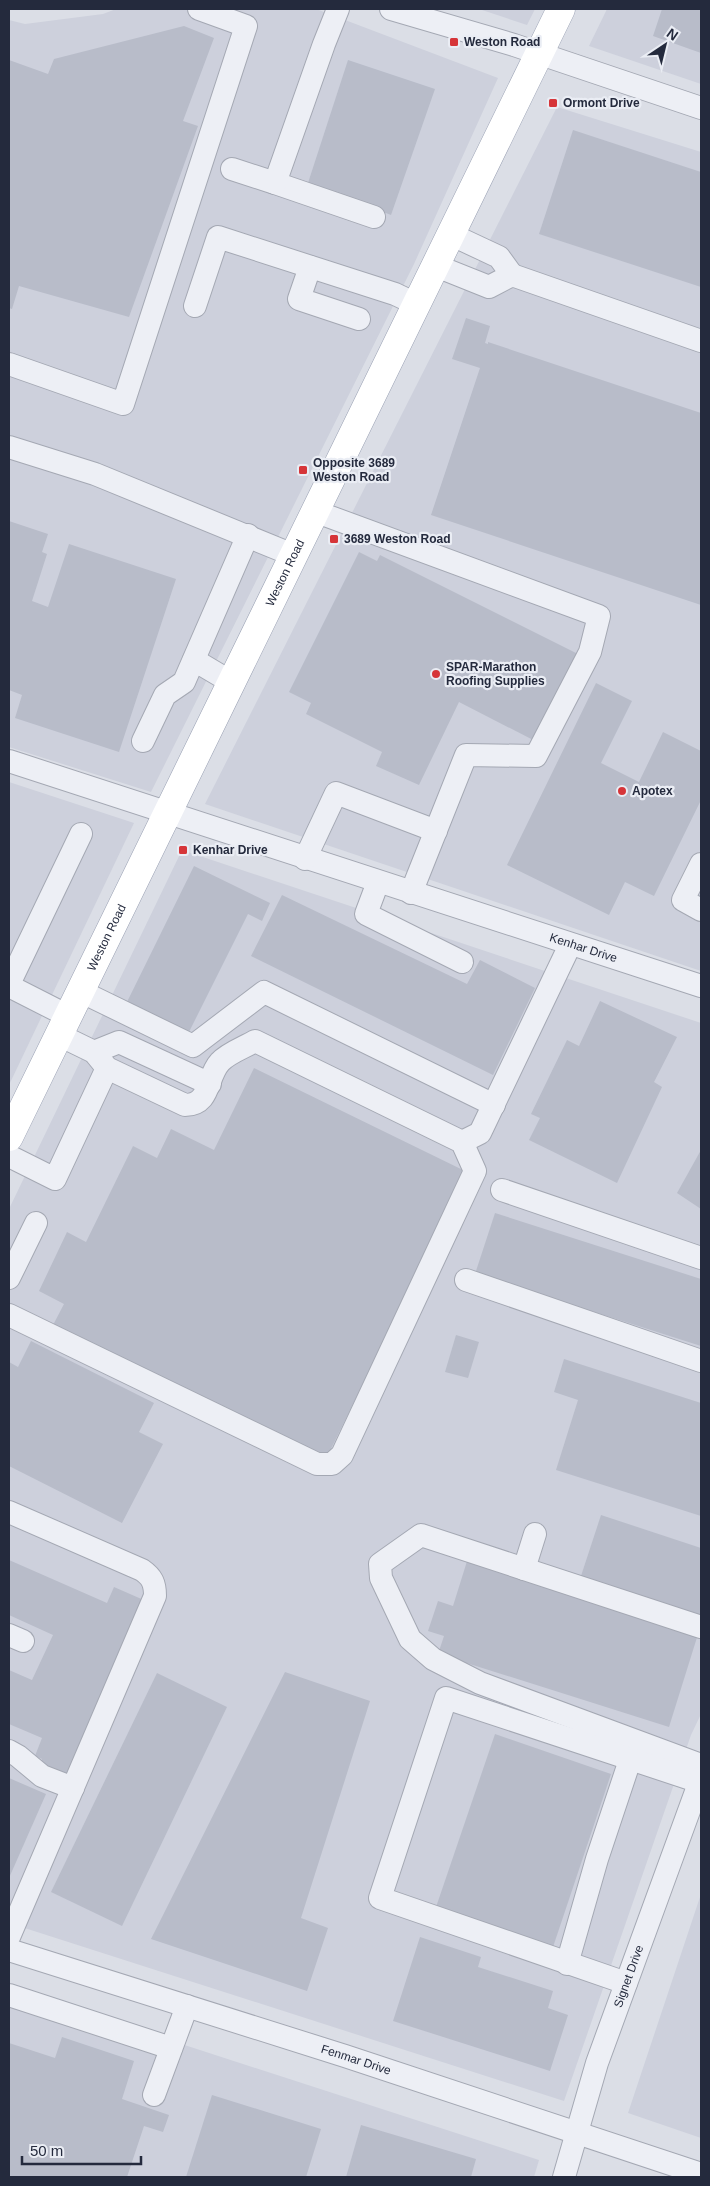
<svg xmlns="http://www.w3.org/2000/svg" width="710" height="2186" font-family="Arial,sans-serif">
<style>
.built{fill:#cdd0dc}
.building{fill:#b8bcc9}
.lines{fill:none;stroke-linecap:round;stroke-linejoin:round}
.minor-casing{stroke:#a4a8b3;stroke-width:24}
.major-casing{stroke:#99a0b3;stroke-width:29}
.minor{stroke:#edeff5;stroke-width:22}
.major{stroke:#fff;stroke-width:28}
.poi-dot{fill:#d63539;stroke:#eaedf4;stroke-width:2}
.labels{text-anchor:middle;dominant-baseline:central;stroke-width:4.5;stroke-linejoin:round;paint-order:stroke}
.poi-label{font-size:12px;font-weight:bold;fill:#242a3d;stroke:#eaedf4;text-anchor:start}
.street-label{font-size:12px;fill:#242a3d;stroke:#eaedf4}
</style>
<rect width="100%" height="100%" fill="#dbdee6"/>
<g class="built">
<polygon points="116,9 316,9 498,78 414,264 151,792 9,747 9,20 25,24 103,14"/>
<polygon points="479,9 535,9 527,25"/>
<polygon points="607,9 701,9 701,84 589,46"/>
<polygon points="557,107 701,152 701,971 205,804"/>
<polygon points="9,782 134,823 9,1085"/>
<polygon points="182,850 701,1023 701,1714 691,1735 564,2101 9,1923 9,1209"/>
<polygon points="701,1894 701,2138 628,2113"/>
<polygon points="9,1988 539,2160 534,2177 9,2177"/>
</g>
<g class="building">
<polygon points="662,9 701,9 701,53 653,36"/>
<polygon points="184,26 214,38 183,121 198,126 129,317 19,286 12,309 9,308 9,60 48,74 54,59"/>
<polygon points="348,60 435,89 391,215 308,183"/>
<polygon points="573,130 701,172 701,287 539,234"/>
<polygon points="466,318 490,326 485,343 488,344 488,342 701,413 701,605 431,515 480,368 452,359"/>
<polygon points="9,521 48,534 42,552 47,554 32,601 48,607 69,544 176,579 119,752 15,718 22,695 9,690"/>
<polygon points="359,552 377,561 380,555 582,656 539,743 459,702 419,785 376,766 382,752 306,714 311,703 289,692"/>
<polygon points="596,683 632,701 601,763 639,782 663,732 701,751 701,800 654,896 625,882 609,915 507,865"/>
<polygon points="194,866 270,903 262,921 248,914 188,1034 126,1004"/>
<polygon points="282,895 467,984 480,960 535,988 493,1075 251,956"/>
<polygon points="600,1001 677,1037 654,1082 662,1087 617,1183 529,1140 540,1118 531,1114 567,1040 579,1046"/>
<polygon points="254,1068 467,1172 325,1461 52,1327 64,1304 39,1291 67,1232 86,1242 133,1146 157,1158 171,1129 214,1150"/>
<polygon points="701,1150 701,1209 677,1193"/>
<polygon points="495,1213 701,1279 701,1346 475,1274"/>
<polygon points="456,1335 479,1342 468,1378 445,1372"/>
<polygon points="31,1341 154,1403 139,1432 163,1444 122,1523 9,1466 9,1362 18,1367"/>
<polygon points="564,1359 701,1403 701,1516 556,1470 578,1400 554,1392"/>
<polygon points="601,1515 701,1548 701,1616 581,1576"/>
<polygon points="468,1558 699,1631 669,1727 438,1654 444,1636 428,1631 438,1601 453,1606"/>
<polygon points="9,1560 107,1603 114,1587 146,1601 67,1779 39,1767 42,1759 35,1756 42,1738 9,1724 9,1670 32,1680 53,1635 9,1615"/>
<polygon points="285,1672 370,1701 301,1918 328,1928 307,1991 151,1939"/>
<polygon points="157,1673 227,1707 122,1926 51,1892"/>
<polygon points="495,1734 611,1774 551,1953 434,1913"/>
<polygon points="9,1778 46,1794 9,1878"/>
<polygon points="420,1937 481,1957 478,1967 553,1991 548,2008 568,2015 550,2071 393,2021"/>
<polygon points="62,2037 134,2061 122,2099 169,2115 163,2132 144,2126 127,2177 9,2177 9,2043 55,2058"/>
<polygon points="212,2095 321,2129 306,2177 186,2177"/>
<polygon points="361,2125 476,2159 471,2177 346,2177"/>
</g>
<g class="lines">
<g class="minor-casing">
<g id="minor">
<polyline points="338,9 324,44 275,183 374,217"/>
<polyline points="391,9 514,45 701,108"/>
<polyline points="232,169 275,183"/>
<polyline points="450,234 499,257 512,275"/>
<polyline points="434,265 489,287 512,275 701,341"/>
<polyline points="310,267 299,299 359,319"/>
<polyline points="195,306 218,237 395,294 416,304"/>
<polyline points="9,364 123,404 246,26 199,9"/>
<polyline points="9,447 95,474 293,555"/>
<polyline points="314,511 599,616 590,652 536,756 466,755 411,893"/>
<polyline points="194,660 231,682"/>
<polyline points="143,741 165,695 184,682 248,535"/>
<path id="s1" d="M9,761L701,986"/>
<polyline points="305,859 336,793 436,831"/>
<polyline points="701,864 683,900 701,910"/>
<polyline points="378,882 366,914 462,962"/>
<polyline points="9,984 81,834"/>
<polyline points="9,986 68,1016"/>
<polyline points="80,991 193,1046 264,992 494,1105"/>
<polyline points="94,1052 119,1042 210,1084"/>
<polyline points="462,1142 480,1133 570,945"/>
<polyline points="9,1156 55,1179 107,1068"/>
<polyline points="502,1190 701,1258"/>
<polyline points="9,1278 36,1223"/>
<polyline points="466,1280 701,1361"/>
<path d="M9,1315L317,1464H332L342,1455L475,1171L462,1142L255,1041C245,1047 228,1053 220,1062C206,1077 211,1105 185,1105L107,1068L94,1052L59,1035"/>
<path d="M9,1512L142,1570C152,1577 155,1583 155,1596L9,1937"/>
<polyline points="524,1569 535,1534"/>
<polyline points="701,1627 421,1535 380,1564 381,1578 410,1639 433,1659 480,1683 701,1765"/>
<polyline points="9,1635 23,1641"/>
<polyline points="9,1751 18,1756 42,1776 73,1788"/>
<path id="s2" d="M9,1950L345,2056L701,2174"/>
<polyline points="567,1964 597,1859 630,1760"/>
<polyline points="626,1983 380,1898 446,1698 700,1782"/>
<polyline points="9,1995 171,2048"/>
<polyline points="154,2095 187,2006"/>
<path id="s3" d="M564,2177L597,2063L701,1778"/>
</g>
</g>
<g class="major-casing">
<g id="major">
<path id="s4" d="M9,1137L561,9"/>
</g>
</g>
<use href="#minor" class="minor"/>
<use href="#major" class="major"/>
</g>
<g class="poi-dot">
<rect x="449" y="37" width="10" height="10" rx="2.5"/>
<rect x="548" y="98" width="10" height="10" rx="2.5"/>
<rect x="298" y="465" width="10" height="10" rx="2.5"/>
<rect x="329" y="534" width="10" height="10" rx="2.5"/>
<circle cx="436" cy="674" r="5"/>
<circle cx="622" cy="791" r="5"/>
<rect x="178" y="845" width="10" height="10" rx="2.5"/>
</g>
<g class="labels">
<g class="poi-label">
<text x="464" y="42">Weston Road</text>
<text x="563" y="103">Ormont Drive</text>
<text x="313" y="463">Opposite 3689<tspan x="313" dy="14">Weston Road</tspan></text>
<text x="344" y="539">3689 Weston Road</text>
<text x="446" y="667">SPAR-Marathon<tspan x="446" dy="14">Roofing Supplies</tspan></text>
<text x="632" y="791">Apotex</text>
<text x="193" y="850">Kenhar Drive</text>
</g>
<g class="street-label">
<text stroke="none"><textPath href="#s4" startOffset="628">Weston Road</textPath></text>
<text stroke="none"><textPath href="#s4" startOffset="222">Weston Road</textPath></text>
<text stroke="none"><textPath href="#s1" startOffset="604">Kenhar Drive</textPath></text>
<text stroke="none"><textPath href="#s3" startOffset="211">Signet Drive</textPath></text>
<text stroke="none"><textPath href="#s2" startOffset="364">Fenmar Drive</textPath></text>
</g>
</g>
<rect width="710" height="2186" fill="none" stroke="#242a3d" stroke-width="20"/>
<g transform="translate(665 45) rotate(35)" stroke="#eaedf4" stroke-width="4" paint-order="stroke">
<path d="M0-4L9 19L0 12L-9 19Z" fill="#242a3d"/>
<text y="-8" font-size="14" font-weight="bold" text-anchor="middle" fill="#242a3d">N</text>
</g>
<path d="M22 2156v8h119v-8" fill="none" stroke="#242a3d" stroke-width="2.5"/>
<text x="30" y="2156" font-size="15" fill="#242a3d" stroke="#eaedf4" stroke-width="4" paint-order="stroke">50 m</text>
</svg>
